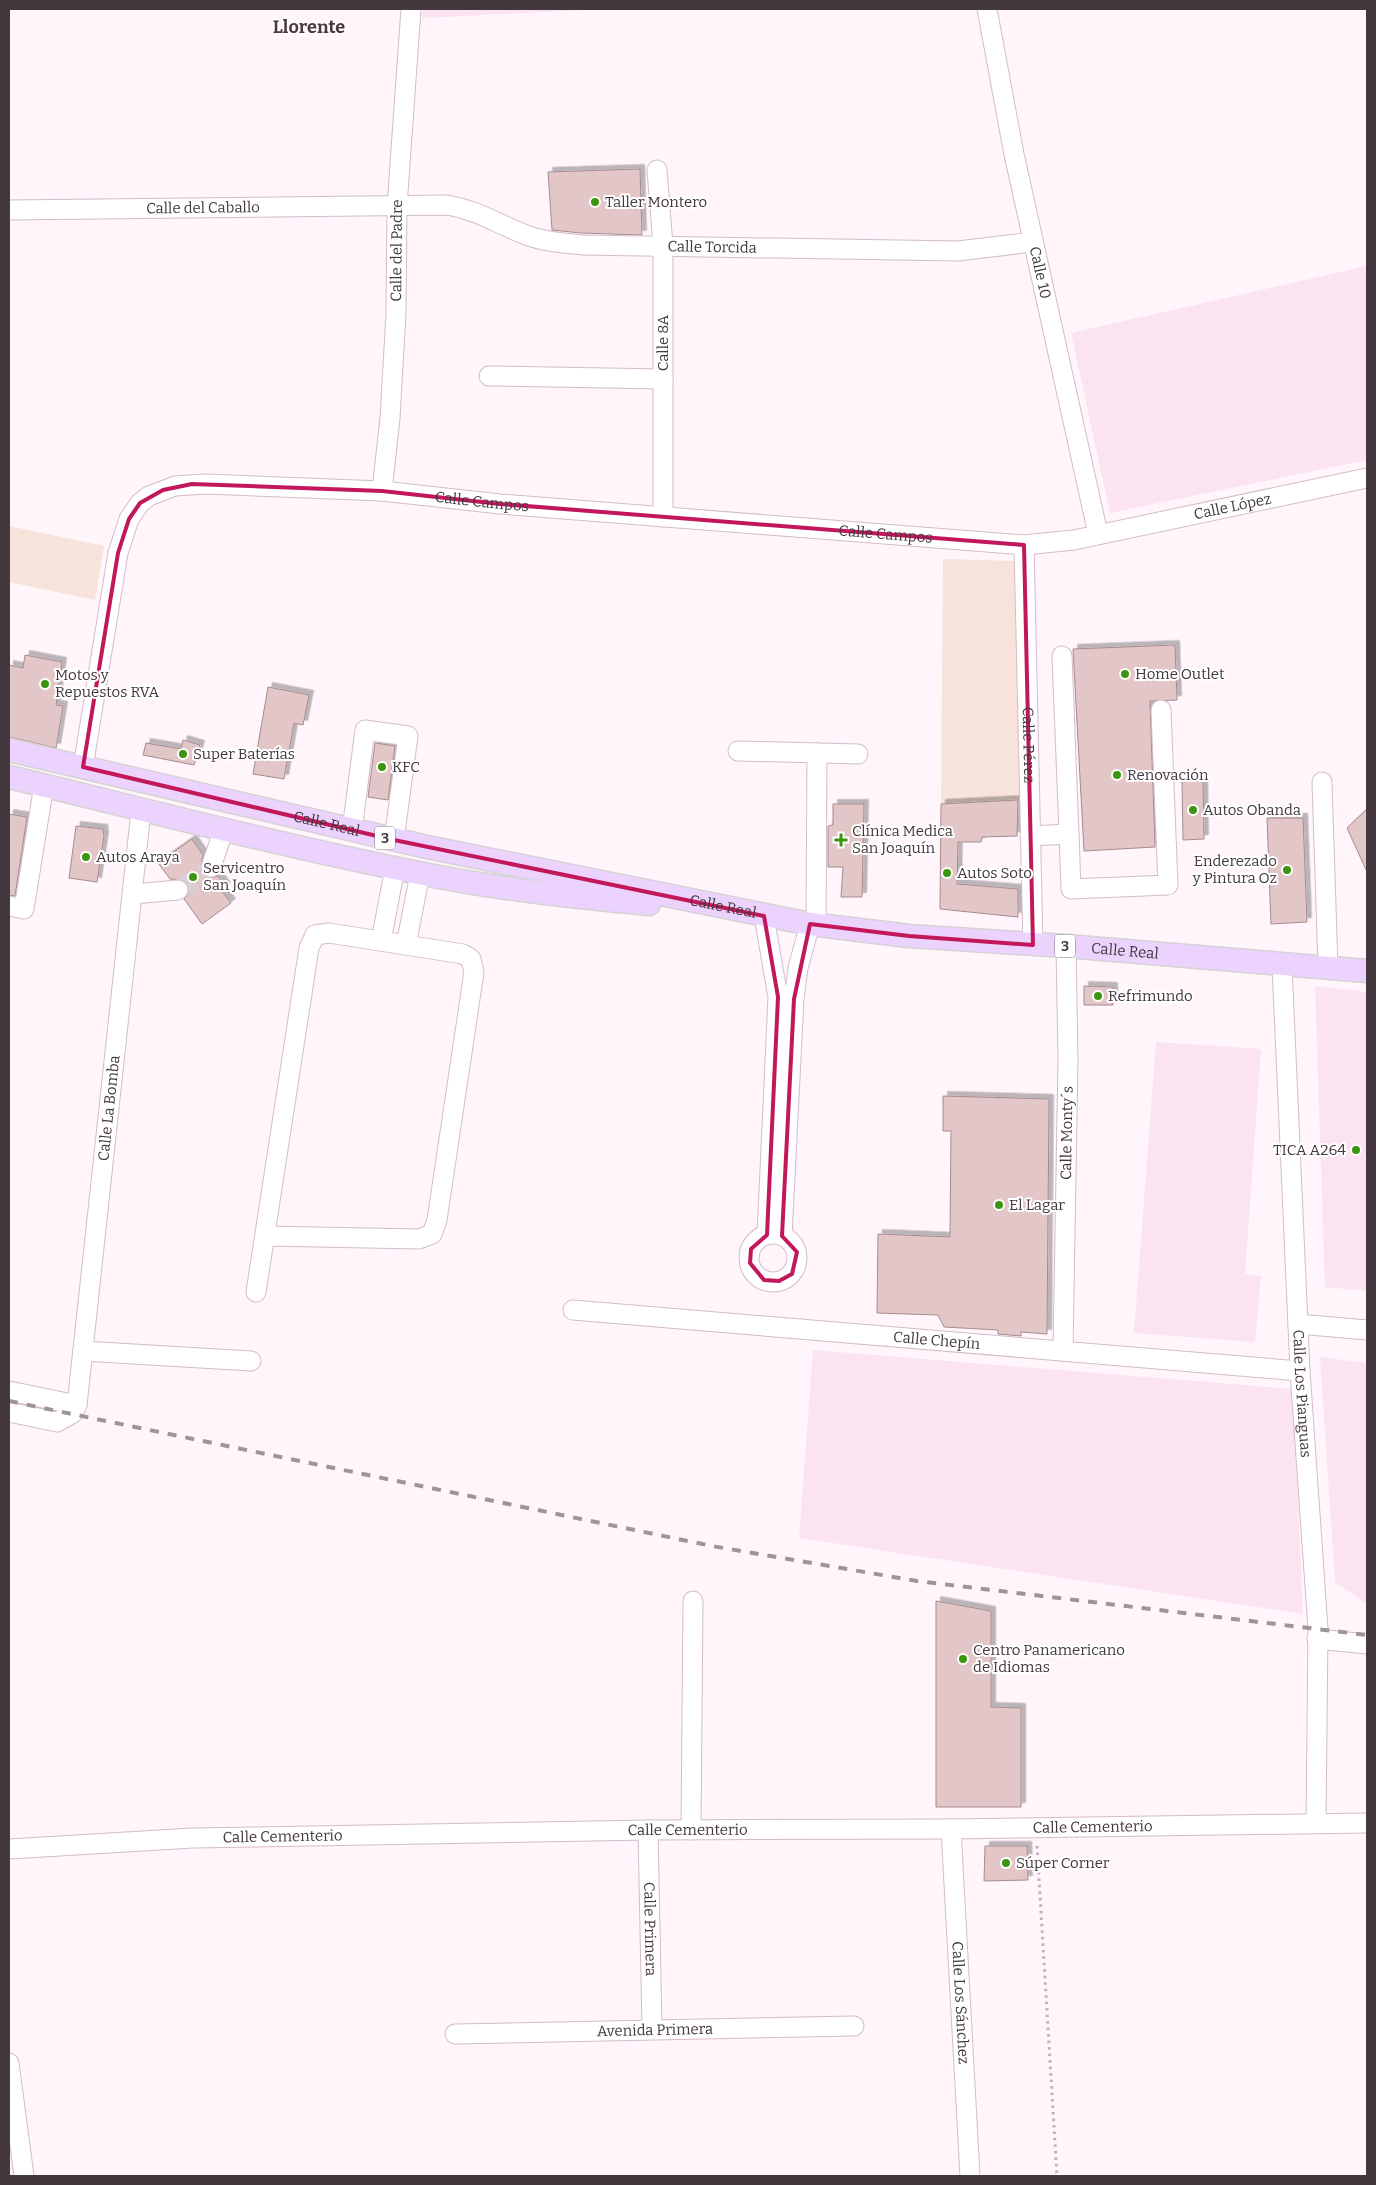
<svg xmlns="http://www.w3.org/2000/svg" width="1376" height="2185" font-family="Bitter,serif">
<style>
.built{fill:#fce3f1}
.green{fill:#f8e3db}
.building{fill:#e3c7c8;stroke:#a68b8d;filter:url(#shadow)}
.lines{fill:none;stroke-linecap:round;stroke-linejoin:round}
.minor-tunnel{stroke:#d9cfd5;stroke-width:19;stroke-dasharray:19 9;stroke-linecap:butt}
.minor-casing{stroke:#d4bcca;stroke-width:21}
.major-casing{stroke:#d5d3d5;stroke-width:25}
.path{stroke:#bcb2b8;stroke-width:3;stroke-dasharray:2.5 4;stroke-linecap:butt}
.minor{stroke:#fff;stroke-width:19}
.major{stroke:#ebd3fd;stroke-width:22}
.rail{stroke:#9e949a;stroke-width:4;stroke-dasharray:9 9;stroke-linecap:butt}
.marked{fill:none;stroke:#c2185b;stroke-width:4;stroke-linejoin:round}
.poi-dot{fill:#3b950e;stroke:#fff;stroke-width:2}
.labels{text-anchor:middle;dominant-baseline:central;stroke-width:4;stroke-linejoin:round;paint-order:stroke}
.shield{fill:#fff;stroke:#7b7478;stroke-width:1}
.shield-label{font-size:14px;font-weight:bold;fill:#42383e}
.poi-label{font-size:15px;fill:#42383e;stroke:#fff;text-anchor:start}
.street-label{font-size:15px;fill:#42383e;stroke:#fff}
.quarter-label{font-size:18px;font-weight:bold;fill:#4b3843;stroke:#fff}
</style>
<defs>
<filter id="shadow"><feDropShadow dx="4.5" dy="-4.5" stdDeviation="0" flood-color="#0004"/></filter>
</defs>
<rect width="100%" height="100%" fill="#fff5fb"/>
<g class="built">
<polygon points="423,9 606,9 422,18"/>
<polygon points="1367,266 1367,460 1110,513 1071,333"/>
<polygon points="1315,986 1367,992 1367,1291 1325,1287"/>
<polygon points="1156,1042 1261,1049 1245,1274 1261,1276 1255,1342 1134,1333"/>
<polygon points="813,1350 1293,1389 1303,1614 799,1538"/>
<polygon points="1320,1357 1367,1363 1367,1604 1335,1582"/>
</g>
<g class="green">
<polygon points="9,526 104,546 95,600 9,582"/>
<polygon points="943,559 1017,561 1019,800 941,804"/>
</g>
<g class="building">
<polygon points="640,169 642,235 580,233 552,230 548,172"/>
<polygon points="1175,645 1177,700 1150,701 1155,847 1084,851 1073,649"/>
<polygon points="25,655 62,662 56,705 63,706 56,748 9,737 9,665 23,668"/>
<polygon points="268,687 309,695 303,725 294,723 284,779 253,774"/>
<polygon points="183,740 200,745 194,765 143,755 146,743 181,749"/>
<polygon points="375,743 395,746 388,800 368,797"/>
<polygon points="1182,781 1203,781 1204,839 1183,840"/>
<polygon points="1018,800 1017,836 982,837 981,842 958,842 957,884 1018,889 1018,917 940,909 941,804"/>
<polygon points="833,804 864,804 862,897 841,897 843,867 828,867 828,826 833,825"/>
<polygon points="1367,809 1367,872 1347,828"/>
<polygon points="9,814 27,817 15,896 9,895"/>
<polygon points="1267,818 1303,818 1307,922 1271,924"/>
<polygon points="76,826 103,829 104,836 97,882 69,878"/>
<polygon points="192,839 203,855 200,869 202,874 208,878 218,876 226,887 221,890 231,903 202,924 184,899 188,894 187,884 182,880 170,879 158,863"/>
<polygon points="1084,986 1113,987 1113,1005 1084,1005"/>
<polygon points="943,1096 1049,1099 1047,1334 1021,1332 1021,1336 998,1334 998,1330 944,1327 938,1315 877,1313 878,1234 950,1237 951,1131 943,1131"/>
<polygon points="936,1601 991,1611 991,1707 1021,1708 1021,1807 936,1807"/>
<polygon points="985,1846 1027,1846 1028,1880 984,1881"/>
</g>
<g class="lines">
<polyline class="minor-tunnel" points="178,890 211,867"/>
<g class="minor-casing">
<g id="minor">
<path id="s1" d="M987,9L1014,154L1098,534"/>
<polyline points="657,170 663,246 663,517"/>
<path id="s2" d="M9,210L447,205C477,210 498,224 526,235C544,242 564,243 583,245L958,251L1033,242"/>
<polyline points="489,376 663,379"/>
<path id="s3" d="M382,491L390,418L396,314L397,206L411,9"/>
<path id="s4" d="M1024,545L1033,945"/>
<polyline points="1062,656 1069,834"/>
<polyline points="738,751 858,754"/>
<path id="s5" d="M83,767L118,553L129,519L140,503L149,496L175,486L206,484L382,491L500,504L1024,545L1074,540L1367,478"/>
<polyline points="1322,782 1328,968"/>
<polyline points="352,830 365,730 408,736 394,840"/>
<polyline points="1030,836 1069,834 1071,889 1168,885 1161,710"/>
<polyline points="211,867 224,829"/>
<polyline points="133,894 178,890"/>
<polyline points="9,906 24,909 44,785"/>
<polyline points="764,916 778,997 767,1235"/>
<polyline points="816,925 817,753"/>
<polyline points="381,941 395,868"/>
<polyline points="406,945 420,874"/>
<path id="s6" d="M1282,965L1300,1371L1318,1629L1316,1823"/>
<circle cx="773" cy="1258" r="24"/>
<polyline points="782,1236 794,999 798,968 810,924"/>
<polyline points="256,1292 309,948 315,935 329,933 463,954 471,959 474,972 437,1220 432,1234 419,1239 265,1236"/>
<path id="s7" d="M573,1310L1300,1371"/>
<polyline points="1298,1324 1367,1330"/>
<polyline points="83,1351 251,1361"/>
<path id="s8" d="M1063,1351L1068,1059L1066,946"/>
<polyline points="9,1391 77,1405"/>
<path id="s9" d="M9,1412L57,1422L73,1413L77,1405L141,811"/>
<polyline points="1317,1639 1367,1644"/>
<path id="s10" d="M951,1829L970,2176"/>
<path id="s11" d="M648,1830L652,2028"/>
<polyline points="691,1830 693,1601"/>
<path id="s12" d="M9,1849L193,1838L648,1830L951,1829L1367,1823"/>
<path id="s13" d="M455,2034L854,2026"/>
<polyline points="9,2063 24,2176"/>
</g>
</g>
<g class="major-casing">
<g id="major">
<path id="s14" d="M9,750L427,847L810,924L909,936L1066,946L1367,971"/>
<path d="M9,777C142,809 275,844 409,871C488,888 569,897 649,904"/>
</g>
</g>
<polyline class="path" points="1037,1846 1057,2176"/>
<use href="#minor" class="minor"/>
<use href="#major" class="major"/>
<polyline class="rail" points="9,1401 712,1546 917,1581 1367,1635"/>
</g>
<path class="marked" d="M192,484L382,491L500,504L1024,545L1033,945L909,936L810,924L794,999L782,1236L797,1252L792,1274L779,1281L764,1280L750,1263L751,1249L767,1235L778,997L764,916L394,840L83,767L118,553L129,519L140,503L163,490Z"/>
<g class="poi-dot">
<circle cx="595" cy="202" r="5"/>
<circle cx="1125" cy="674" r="5"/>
<circle cx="45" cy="684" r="5"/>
<circle cx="183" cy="754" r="5"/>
<circle cx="382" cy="767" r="5"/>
<circle cx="1117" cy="775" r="5"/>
<circle cx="1193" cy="810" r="5"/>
<path d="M838.5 832.5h5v5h5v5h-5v5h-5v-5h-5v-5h5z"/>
<circle cx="86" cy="857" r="5"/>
<circle cx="1287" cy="870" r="5"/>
<circle cx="947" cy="873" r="5"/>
<circle cx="193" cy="877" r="5"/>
<circle cx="1098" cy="996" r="5"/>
<circle cx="1356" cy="1150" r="5"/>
<circle cx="999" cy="1205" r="5"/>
<circle cx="963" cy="1659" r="5"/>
<circle cx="1006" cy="1863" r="5"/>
</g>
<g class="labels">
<g class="shield">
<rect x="375" y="826.5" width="20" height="23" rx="4"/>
<rect x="1055" y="934.5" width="20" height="23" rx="4"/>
</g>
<g class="shield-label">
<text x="385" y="838">3</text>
<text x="1065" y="946">3</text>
</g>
<g class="poi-label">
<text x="605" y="202">Taller Montero</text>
<text x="1135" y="674">Home Outlet</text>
<text x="55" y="675">Motos y<tspan x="55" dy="17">Repuestos RVA</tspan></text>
<text x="193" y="754">Super Baterías</text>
<text x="392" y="767">KFC</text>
<text x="1127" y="775">Renovación</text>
<text x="1203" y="810">Autos Obanda</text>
<text x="852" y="831">Clínica Medica<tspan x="852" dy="17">San Joaquín</tspan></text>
<text x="96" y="857">Autos Araya</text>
<text x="1277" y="861" text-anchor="end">Enderezado<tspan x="1277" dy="17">y Pintura Oz</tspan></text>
<text x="203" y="868">Servicentro<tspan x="203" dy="17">San Joaquín</tspan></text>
<text x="957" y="873">Autos Soto</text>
<text x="1108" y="996">Refrimundo</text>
<text x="1346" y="1150" text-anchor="end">TICA A264</text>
<text x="1009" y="1205">El Lagar</text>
<text x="973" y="1650">Centro Panamericano<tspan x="973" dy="17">de Idiomas</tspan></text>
<text x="1016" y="1863">Súper Corner</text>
</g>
<g class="street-label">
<text stroke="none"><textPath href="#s2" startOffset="194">Calle del Caballo</textPath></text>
<text stroke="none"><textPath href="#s2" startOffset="710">Calle Torcida</textPath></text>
<text stroke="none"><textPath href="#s3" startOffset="241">Calle del Padre</textPath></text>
<text stroke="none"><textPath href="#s1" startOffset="269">Calle 10</textPath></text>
<text transform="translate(663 343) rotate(-90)">Calle 8A</text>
<text stroke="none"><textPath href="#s5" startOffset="619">Calle Campos</textPath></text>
<text stroke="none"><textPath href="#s5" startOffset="1375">Calle López</textPath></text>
<text stroke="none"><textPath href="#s5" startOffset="1024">Calle Campos</textPath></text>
<text stroke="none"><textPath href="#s4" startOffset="200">Calle Pérez</textPath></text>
<text stroke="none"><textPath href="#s14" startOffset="326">Calle Real</textPath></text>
<text stroke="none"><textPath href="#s14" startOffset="731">Calle Real</textPath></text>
<text stroke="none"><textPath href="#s14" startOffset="1136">Calle Real</textPath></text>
<text stroke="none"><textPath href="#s9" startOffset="375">Calle La Bomba</textPath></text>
<text stroke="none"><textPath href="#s8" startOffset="218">Calle Monty´s</textPath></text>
<text stroke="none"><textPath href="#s7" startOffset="365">Calle Chepín</textPath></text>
<text stroke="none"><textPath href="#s6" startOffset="429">Calle Los Pianguas</textPath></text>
<text stroke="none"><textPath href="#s12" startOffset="1084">Calle Cementerio</textPath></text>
<text stroke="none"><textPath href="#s12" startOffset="679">Calle Cementerio</textPath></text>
<text stroke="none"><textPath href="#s12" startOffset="274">Calle Cementerio</textPath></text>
<text stroke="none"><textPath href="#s11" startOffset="99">Calle Primera</textPath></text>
<text stroke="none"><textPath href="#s10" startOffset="174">Calle Los Sánchez</textPath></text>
<text stroke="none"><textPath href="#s13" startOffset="200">Avenida Primera</textPath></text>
</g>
<g class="quarter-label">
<text x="309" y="27">Llorente</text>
</g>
</g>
<rect width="1376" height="2185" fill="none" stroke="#42383e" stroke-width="20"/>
</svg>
